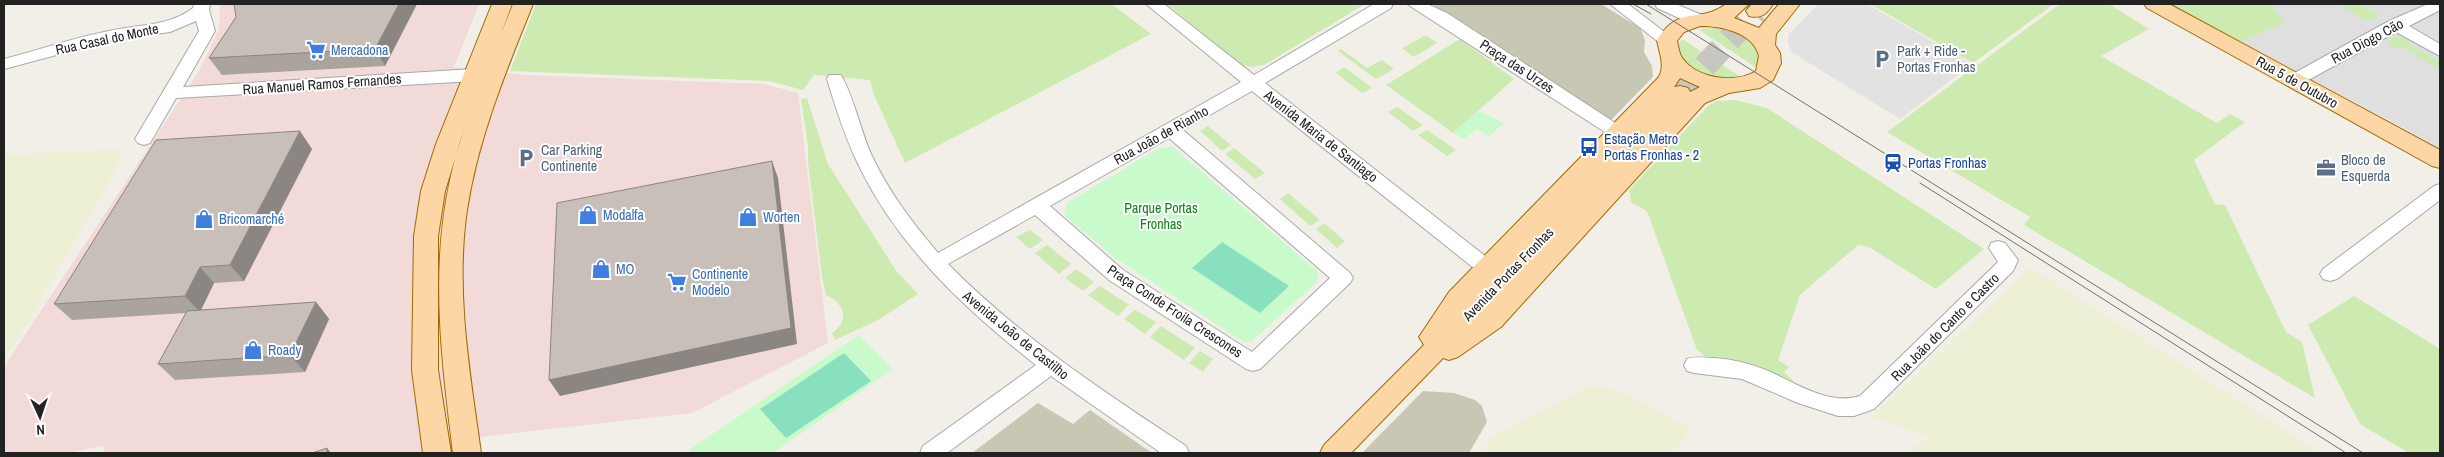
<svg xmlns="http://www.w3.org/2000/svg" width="2444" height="457" font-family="'Archivo Narrow',sans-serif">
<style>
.residential{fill:#e0dfdf}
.commercial{fill:#f2dad9}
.construction{fill:#c7c7b4}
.farmland{fill:#eef0d5}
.grass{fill:#cdebb0}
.park{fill:#c8facc}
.pitch{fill:#88e0be}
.parking{fill:#e2e2e2}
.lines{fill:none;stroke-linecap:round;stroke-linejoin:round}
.major-tunnel{stroke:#c8c6c1;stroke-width:24;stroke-dasharray:24 12;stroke-linecap:butt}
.minor-casing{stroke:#a9a9a9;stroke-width:2}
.major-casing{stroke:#a06b00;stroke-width:2}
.minor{fill:#fff;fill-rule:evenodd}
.major{fill:#fcd6a4;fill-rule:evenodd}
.tram{stroke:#707070;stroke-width:1}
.wall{fill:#aba49e}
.shaded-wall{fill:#8b8681}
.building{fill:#c7bfb8;stroke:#8b8681}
.labels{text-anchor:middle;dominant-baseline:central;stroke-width:4;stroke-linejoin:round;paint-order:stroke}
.street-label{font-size:14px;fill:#222;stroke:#fff}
.shop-label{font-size:14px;fill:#366cbe;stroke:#fff;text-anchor:start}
.service-label{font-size:14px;fill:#4e5e75;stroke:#fff;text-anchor:start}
.transit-label{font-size:14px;fill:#164399;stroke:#fff;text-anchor:start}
.park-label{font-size:14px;fill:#0c8416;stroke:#fff}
</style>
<rect width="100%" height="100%" fill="#f2efe9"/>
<polygon class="residential" points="2170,4 2440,4 2440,148 2415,134"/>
<polygon class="commercial" points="220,4 479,4 454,67 526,75 764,84 798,93 828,343 692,413 487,436 432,453 104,453 103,446 67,453 4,453 4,367 199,71 219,29"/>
<g class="construction">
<polygon points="1432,4 1601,4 1640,28 1645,40 1644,52 1652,66 1653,77 1611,120"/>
<polygon points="1423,391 1454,393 1475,400 1482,406 1487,422 1469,453 1362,453"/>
<polygon points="1038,403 1073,424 1090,410 1152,453 972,453"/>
</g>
<g class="farmland">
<polygon points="124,149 108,185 4,362 4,155"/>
<polygon points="2030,267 2321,453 1904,453 1927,437 1871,417 2003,294"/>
<polygon points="1593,385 1625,393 1691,429 1672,453 1482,453 1491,437"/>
</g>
<g class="grass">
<polygon points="536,4 1112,4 1151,34 905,163 874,95 870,80 814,75 803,90 769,81 510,71"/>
<polygon points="1167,4 1365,4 1264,65 1253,67 1241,65"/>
<polygon points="1870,4 2054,4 1973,63"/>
<polygon points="2060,4 2109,4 2149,29 2101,56 2217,123 2230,114 2245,122 2194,160 2215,204 2225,205 2286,332 2302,342 2315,398 2024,225 2030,217 1887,132"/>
<polygon points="2167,4 2269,4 2285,22 2240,42"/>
<polygon points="2338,4 2360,4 2380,15 2367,21"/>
<path d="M1718,28C1738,31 1754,39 1760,59L1755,67L1698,29Z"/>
<polygon points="1426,35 1437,43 1413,57 1402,48"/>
<polygon points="2393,36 2413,40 2408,43 2440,62 2440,70 2401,46 2394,49 2388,41 2389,38"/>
<polygon points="1460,39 1514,79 1453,133 1386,85"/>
<path d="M1682,39L1741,77C1715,81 1685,74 1677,47Z"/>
<polygon points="1341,49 1367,68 1382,60 1394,69 1376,79 1338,51"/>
<polygon points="1344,67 1372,88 1362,93 1336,73"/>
<path d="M807,98L828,164L897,272L918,294L878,320L835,340L832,333C850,320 845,304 826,295L822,277L808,162V146L801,99Z"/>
<polygon points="1735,100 1767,108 1984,249 1936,289 1869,247 1858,245 1800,295 1778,360 1789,367 1784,372 1809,396 1706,357 1697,350 1647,211 1631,202 1629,190 1708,106 1716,101"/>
<polygon points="1397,107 1423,125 1413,131 1388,112"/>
<polygon points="1208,126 1231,145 1222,151 1200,131"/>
<polygon points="1427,130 1456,150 1447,156 1418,135"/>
<polygon points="1234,148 1265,173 1255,179 1225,154"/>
<polygon points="1288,193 1320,220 1310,226 1280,199"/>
<polygon points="1324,223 1345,241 1337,248 1316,229"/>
<polygon points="1030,230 1043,240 1030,249 1016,237"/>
<polygon points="1047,245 1071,264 1059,274 1035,253"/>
<polygon points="1076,269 1094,282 1083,291 1065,278"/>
<polygon points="1100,286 1129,305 1118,316 1088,295"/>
<polygon points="2354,296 2440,349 2440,453 2409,453 2360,424 2308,325"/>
<polygon points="1135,310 1156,322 1145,334 1124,319"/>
<polygon points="1161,326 1195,348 1184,360 1150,337"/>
<polygon points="1200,351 1213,359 1203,372 1189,363"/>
</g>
<g class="park">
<polygon points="1479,111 1504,123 1489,136 1477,129 1464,139 1453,133"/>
<polygon points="1173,147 1318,272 1317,282 1251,342 1242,341 1114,257 1064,215 1067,203 1159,148"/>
<polygon points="859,335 893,369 773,453 692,453 689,450"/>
</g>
<g class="pitch">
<polygon points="1222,242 1289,286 1260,313 1192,268"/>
<polygon points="844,353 871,381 786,438 760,409"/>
</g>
<polygon class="parking" points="1818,4 1867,4 1972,64 1900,119 1793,53 1788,44 1788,35"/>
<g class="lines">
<polyline class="major-tunnel" points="1680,93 1756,11"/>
<g class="minor-casing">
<g id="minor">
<path d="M194,4H210L209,10L215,31L183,87L474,69L480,71L482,75L480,79L474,81L176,98L150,143L144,145L138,143L135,139L199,31L196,21L170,32L109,41L4,69V59C39,50 73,38 109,31C138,24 168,27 193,8Z"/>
<path d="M1146,4H1164L1254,75L1374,4H1393L1391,8L1265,83L1494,263L1497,268L1494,273L1487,275L1480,273L1252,91L1183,130L1350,273L1353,278L1350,283L1260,369L1253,371L1246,369L1109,280L1035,215L948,264C1019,336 1102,391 1186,446L1189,453H1161L1051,376L947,453H920L923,446L1036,365C966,310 900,249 860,168C846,140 836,109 827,79L829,75H841C853,95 861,131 871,154C888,191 912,222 938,253L1241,82ZM1169,138L1330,278L1252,352L1123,270L1050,206Z"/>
<polygon points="1407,4 1427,4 1447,13 1623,128 1626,132 1623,136 1617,138 1611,136"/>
<polygon points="1610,4 1628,4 1675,40 1673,44 1661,44"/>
<polygon points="1655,4 1676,4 1704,16 1706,20 1704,24 1692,24 1657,8"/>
<polygon points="2428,4 2440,4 2440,10 2409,26 2440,44 2440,56 2396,32 2301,84 2289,84 2287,80 2289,76 2389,21"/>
<polygon points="2440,184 2440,200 2337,279 2330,281 2323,279 2320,274 2323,269 2434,186"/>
<path d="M1998,241L2005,243L2018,260L2013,271L1874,409L1854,416H1838L1798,403L1742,379L1694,373L1687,371L1684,365L1687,359C1696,356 1704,358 1713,358C1732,359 1748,363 1766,370C1794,382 1828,406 1860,396L1998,262L1989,248L1991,243Z"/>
</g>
</g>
<g class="major-casing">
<g id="major">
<path d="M492,4H512L501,34L513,4H533C506,71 478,138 467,210C455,291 470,373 481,453H453C439,338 426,239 465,126L445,191L438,236V370L451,453H423L412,370L414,236L421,191L436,144Z"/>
<path d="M1726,4H1749L1734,18L1759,28L1779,4H1800L1776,34L1775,45L1780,53L1781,63L1773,80L1760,88L1729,93L1705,103L1501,327L1458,357L1449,360L1443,358L1351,453H1320L1324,445L1424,345L1419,337L1449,292L1658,78C1666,66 1659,53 1657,40C1679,4 1700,24 1726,4ZM1700,26C1721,26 1753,32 1759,56L1756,71C1735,84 1695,79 1681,56C1679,52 1678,45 1677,41L1684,32ZM1680,78L1700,87L1690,92L1688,88L1680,86L1674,87Z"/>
<path d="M1752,4H1773C1767,14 1761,19 1749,16L1746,11Z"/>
<polygon points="2144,4 2169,4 2440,150 2440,168 2432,166 2147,8"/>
</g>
</g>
<use href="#minor" class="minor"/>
<use href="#major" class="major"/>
<g class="tram">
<polyline points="1633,4 1651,14"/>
<polyline points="1646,4 2363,453"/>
<polyline points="1920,183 2346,453"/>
</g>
</g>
<g class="wall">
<polygon points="234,4 417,4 385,66 222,75 209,58 236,17"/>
<polygon points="312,149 244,281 214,283 201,310 316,302 329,319 305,372 175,380 158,364 186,313 72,320 54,304"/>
</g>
<g class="shaded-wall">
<polygon points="399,4 417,4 385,66 375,49"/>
<polygon points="300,131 312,149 244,281 230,265"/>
<polygon points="772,161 778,178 797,344 560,396 549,380"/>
<polygon points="200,267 214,283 200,312 185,296"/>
<polygon points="316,302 329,319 305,372 290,355"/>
<polygon points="327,448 331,453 327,453"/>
</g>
<g class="building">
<polygon points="234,4 399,4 375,49 209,58 236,17"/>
<polygon points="300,131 230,265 200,267 185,296 54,304 156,140"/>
<polygon points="772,161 791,328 549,380 557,203"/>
<polygon points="316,302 290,355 158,364 187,311"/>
<polygon points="327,448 327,453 312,453"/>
</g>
<defs>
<g id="supermarket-bare" transform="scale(1.5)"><path d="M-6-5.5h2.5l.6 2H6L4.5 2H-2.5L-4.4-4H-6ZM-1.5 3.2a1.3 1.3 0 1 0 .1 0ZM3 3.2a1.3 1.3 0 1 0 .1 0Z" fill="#3f7fe0" stroke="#fff" stroke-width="2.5" paint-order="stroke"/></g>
<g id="parking-bare" transform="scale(1.5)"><path d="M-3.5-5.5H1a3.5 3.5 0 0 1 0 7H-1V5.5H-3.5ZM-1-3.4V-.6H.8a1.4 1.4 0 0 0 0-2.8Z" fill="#5c6f8a" stroke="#fff" stroke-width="2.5" paint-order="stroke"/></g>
<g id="bus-bare" transform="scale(1.5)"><path d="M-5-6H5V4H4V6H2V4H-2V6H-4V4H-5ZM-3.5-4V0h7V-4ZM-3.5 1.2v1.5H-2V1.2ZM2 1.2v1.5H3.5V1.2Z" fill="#1a4fb4" stroke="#fff" stroke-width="2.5" paint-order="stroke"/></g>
<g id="station-bare" transform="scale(1.5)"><path d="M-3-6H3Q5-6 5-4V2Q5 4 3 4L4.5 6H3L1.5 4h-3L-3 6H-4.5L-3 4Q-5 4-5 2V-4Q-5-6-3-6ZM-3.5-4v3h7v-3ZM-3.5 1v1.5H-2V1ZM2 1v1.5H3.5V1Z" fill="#1a4fb4" stroke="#fff" stroke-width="2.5" paint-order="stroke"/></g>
<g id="office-bare" transform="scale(1.5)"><path d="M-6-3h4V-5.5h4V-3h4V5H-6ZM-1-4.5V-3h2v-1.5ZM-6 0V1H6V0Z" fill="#5c6f8a" stroke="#fff" stroke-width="2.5" paint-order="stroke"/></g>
<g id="shop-bare" transform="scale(1.5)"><path d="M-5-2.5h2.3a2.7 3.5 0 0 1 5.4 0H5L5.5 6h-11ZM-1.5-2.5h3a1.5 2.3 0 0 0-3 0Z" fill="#3f7fe0" stroke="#fff" stroke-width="2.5" paint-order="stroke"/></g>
</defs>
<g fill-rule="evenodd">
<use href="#supermarket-bare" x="316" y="50"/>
<use href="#parking-bare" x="1882" y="59"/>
<use href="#bus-bare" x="1589" y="147"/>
<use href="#parking-bare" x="526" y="158"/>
<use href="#station-bare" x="1893" y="163"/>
<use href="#office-bare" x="2326" y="168"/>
<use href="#shop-bare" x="588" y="215"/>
<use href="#shop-bare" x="748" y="217"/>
<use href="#shop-bare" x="204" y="219"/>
<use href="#shop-bare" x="601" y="269"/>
<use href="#supermarket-bare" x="677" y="282"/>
<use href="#shop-bare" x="253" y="350"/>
</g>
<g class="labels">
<g class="street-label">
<text transform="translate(107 39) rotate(-12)">Rua Casal do Monte</text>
<text transform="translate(2367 41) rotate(-28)">Rua Diogo Cão</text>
<text transform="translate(1517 66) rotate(33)">Praça das Urzes</text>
<text transform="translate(2297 82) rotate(29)">Rua 5 de Outubro</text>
<text transform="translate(322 84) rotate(-4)">Rua Manuel Ramos Fernandes</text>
<text transform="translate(1161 135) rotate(-29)">Rua João de Rianho</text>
<text transform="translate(1321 136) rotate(38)">Avenida Maria de Santiago</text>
<text transform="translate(1508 274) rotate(-46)">Avenida Portas Fronhas</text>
<text transform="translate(1175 311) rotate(33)">Praça Conde Froila Crescones</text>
<text transform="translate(1945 327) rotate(-45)">Rua João do Canto e Castro</text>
<text transform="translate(1016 335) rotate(39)">Avenida João de Castilho</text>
</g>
<g class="shop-label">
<text x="331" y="50">Mercadona</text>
<text x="603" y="215">Modalfa</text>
<text x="763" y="217">Worten</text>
<text x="219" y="219">Bricomarché</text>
<text x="616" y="269">MO</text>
<text x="692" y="274">Continente<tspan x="692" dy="16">Modelo</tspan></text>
<text x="268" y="350">Roady</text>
</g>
<g class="service-label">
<text x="1897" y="51">Park + Ride -<tspan x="1897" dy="16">Portas Fronhas</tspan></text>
<text x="541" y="150">Car Parking<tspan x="541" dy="16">Continente</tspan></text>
<text x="2341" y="160">Bloco de<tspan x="2341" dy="16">Esquerda</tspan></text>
</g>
<g class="transit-label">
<text x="1604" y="139">Estação Metro<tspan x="1604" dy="16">Portas Fronhas - 2</tspan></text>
<text x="1908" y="163">Portas Fronhas</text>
</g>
<g class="park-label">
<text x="1161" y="208">Parque Portas<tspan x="1161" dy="16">Fronhas</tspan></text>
</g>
</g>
<rect width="2444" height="457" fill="none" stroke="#222222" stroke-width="10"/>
<g transform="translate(40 417) rotate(177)" stroke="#ffffff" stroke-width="4" paint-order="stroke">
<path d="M0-4L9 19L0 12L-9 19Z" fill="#222222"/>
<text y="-8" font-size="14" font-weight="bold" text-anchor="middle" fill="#222222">N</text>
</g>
</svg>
